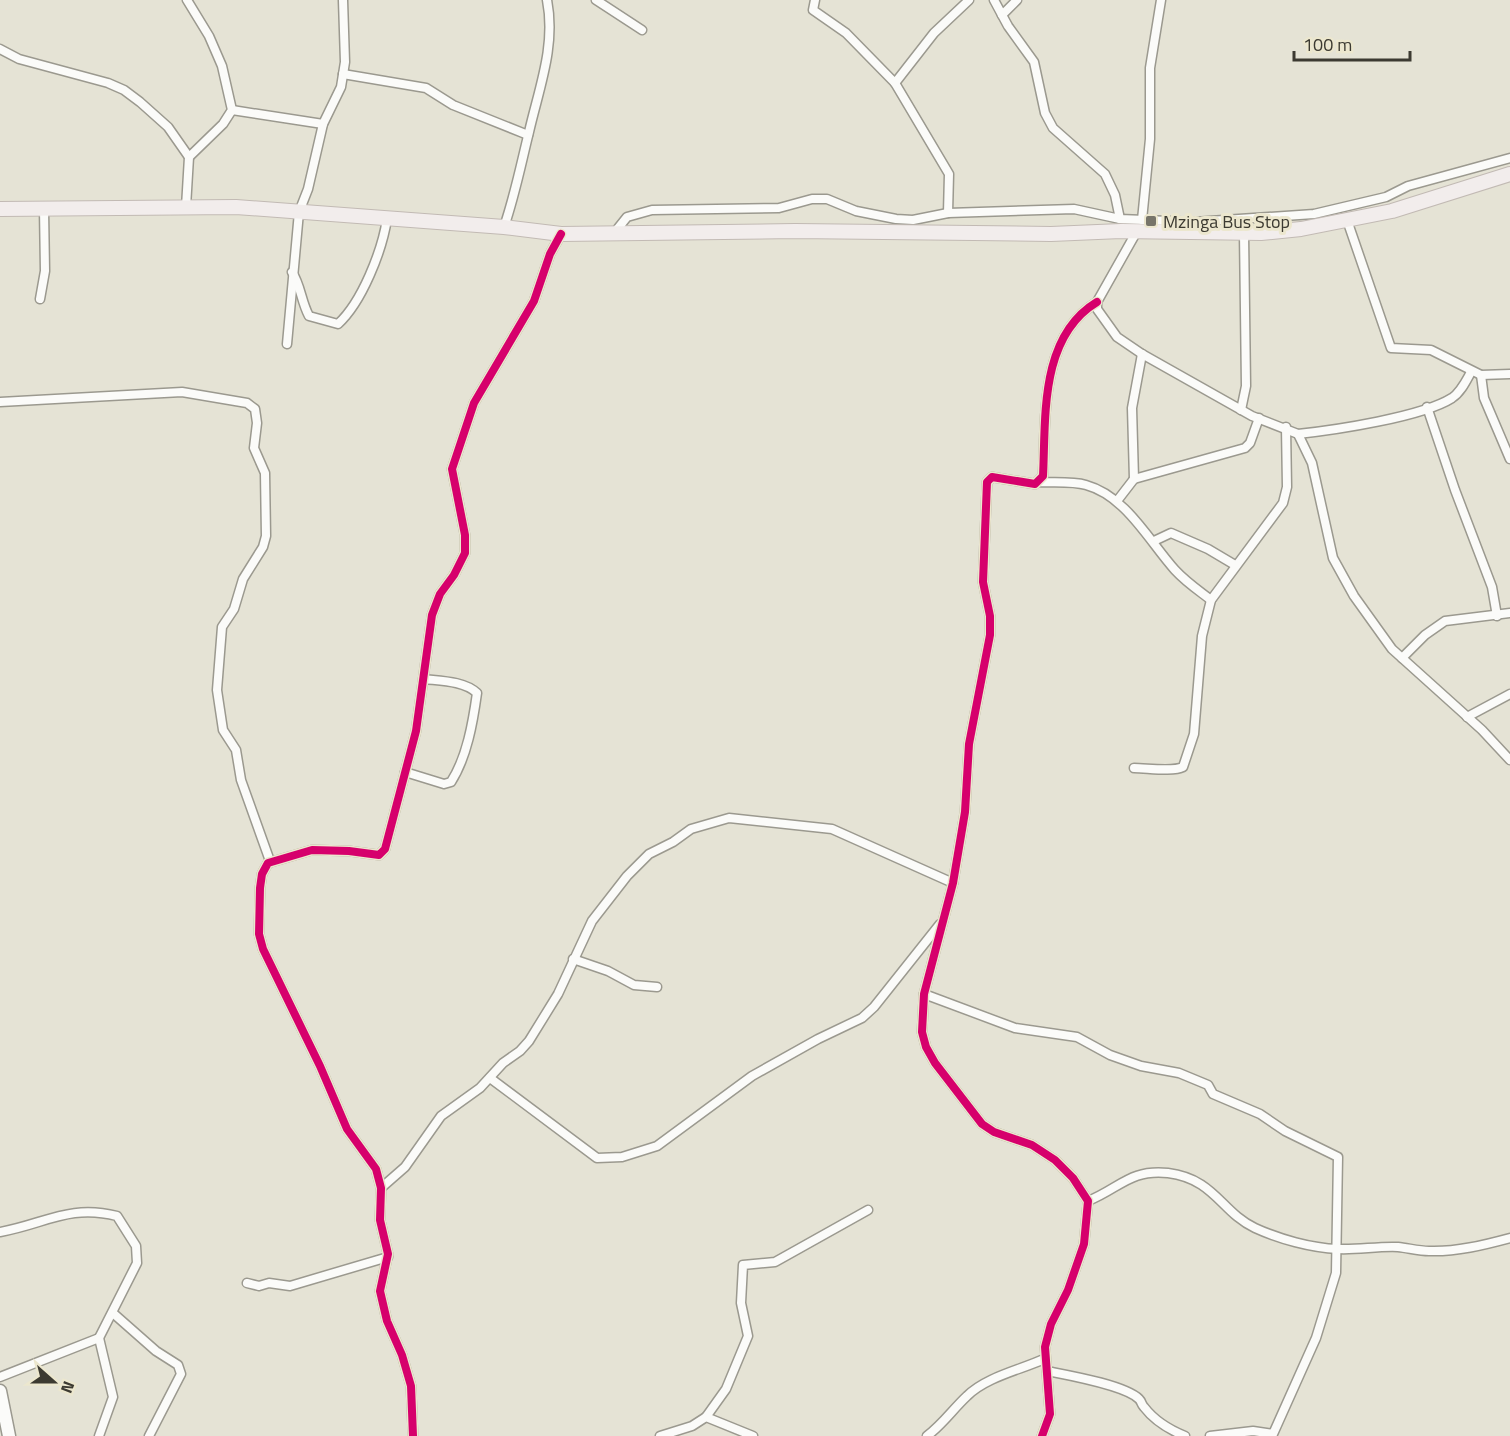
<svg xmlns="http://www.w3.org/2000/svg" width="1510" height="1436" font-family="'Titillium Web',sans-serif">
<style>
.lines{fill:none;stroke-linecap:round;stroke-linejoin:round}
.minor-casing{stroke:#9b998f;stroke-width:11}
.secondary-casing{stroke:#9b998f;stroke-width:15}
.trunk-casing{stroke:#c2bab4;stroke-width:16}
.minor{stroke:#fbfbf9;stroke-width:8}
.secondary{stroke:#fbfbf9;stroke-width:12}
.trunk{stroke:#f2edec;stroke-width:14}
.cycleway-casing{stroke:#ece7ce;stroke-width:11}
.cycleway{stroke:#d6006c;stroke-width:8}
.poi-dot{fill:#77756a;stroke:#ece7ce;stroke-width:2}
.labels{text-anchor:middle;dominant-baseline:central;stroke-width:6;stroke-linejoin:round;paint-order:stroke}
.poi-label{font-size:18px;fill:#3c3a31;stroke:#ece7ce;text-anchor:start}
</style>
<rect width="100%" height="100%" fill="#e5e3d5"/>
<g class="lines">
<g class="minor-casing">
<g id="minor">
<polyline points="187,0 209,36 222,66 232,110 223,124 189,157"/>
<polyline points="596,0 642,30"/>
<polyline points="815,0 813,10 846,33 895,83 949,174 948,213"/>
<polyline points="994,0 1008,26 1034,62 1045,113 1053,128 1105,174 1115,195 1120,219"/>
<polyline points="1002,15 1017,0"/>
<polyline points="0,49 19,59 108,83 124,90 140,102 168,127 189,157 186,207"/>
<polyline points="343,74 426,88 453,105 528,135"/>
<polyline points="895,83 934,33 969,0"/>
<polyline points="232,110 323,124"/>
<polyline points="1142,220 1150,139 1150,68 1161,0"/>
<polyline points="1347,220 1391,348 1431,350 1481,375 1510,374"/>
<path d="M504,227C515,195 521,164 529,132C539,88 556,46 547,0"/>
<polyline points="1137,231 1097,302 1097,309 1117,337 1142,354 1252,416 1298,434 1312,463 1333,558 1354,596 1392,649 1482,730 1510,760"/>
<polyline points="615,232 627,217 652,210 779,208 812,199 827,199 856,211 896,219 913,220 948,213 1074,209 1120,219 1194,222 1314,214 1386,197 1408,186 1510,158"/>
<path d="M292,272C301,286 301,301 309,316L338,324C362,302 382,251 387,219"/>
<polyline points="40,299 45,271 44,209"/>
<polyline points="287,344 299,212 308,189 323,124 341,87 345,62 343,0"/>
<polyline points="1481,375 1484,398 1510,459"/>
<polyline points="0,402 182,392 247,403 255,409 257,423 254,448 265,473 266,536 263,547 243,579 234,609 222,627 217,690 223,730 236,750 241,780 270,861"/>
<polyline points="1427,407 1455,490 1492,587 1497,616"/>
<polyline points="1241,410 1246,386 1244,233"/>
<path d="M1298,434C1335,430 1422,417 1452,398C1461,392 1466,381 1471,372"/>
<polyline points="1134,479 1132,408 1142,354"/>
<path d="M1039,482C1054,483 1072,481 1086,485C1126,496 1149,541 1175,570C1186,582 1198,590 1211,600"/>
<polyline points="1117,501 1134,479 1245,448 1250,443 1259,418"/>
<polyline points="1154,541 1171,533 1208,549 1235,565"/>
<polyline points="1402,658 1425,635 1445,621 1510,613"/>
<polyline points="1467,717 1510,694"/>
<path d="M1134,768C1147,768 1173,772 1183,767L1194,734L1202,636L1211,600L1283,503L1287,487L1286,427"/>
<path d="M405,772L444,784L451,782C467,757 473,722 477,693C464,681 441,681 424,679"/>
<polyline points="573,959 608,971 634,985 657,987"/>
<polyline points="924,994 1015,1028 1077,1037 1110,1055 1141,1066 1179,1073 1208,1085 1213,1094 1260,1114 1285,1131 1338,1157 1336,1273 1316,1338 1273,1434 1253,1431 1210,1436"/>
<polyline points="490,1078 597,1158 622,1157 657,1146 752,1076 818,1039 862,1018 874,1007 940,924"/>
<polyline points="381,1188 405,1167 441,1116 480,1088 503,1063 520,1051 529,1041 558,994 592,921 627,876 649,854 673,842 691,829 729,818 832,829 953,883"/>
<path d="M1088,1201C1120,1188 1130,1169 1168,1173C1215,1179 1221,1212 1255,1228C1279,1239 1311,1248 1338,1249C1358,1250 1378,1246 1398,1247C1408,1248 1419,1251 1429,1251C1456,1252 1484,1245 1510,1238"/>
<path d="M0,1232C45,1224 69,1204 117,1216L136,1246L137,1263L99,1338L113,1397L99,1436"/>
<polyline points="247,1283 259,1286 269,1283 290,1286 388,1257"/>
<polyline points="114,1314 156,1351 178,1365 181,1374 149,1436"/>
<path d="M1047,1371C1067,1375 1125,1385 1139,1399C1142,1402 1141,1404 1144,1407C1154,1420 1170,1430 1185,1436"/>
<polyline points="0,1377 99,1338"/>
<polyline points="706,1417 726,1389 748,1336 741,1303 743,1265 775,1262 868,1210"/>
<polyline points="413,1436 411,1386 402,1355 387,1321 380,1291 388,1254 380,1220 381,1188 376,1169 347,1129 320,1066 263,949 259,934 260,888 262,874 268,863 312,850 349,851 379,855 385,849 416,731 432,615 440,594 454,575 465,553 465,535 452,469 474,403 534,301 550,254 561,234"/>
<polyline points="660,1436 692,1426 706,1417 753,1436"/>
<path d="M927,1436C943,1424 953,1409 967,1396C986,1377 1020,1370 1044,1359"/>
<path d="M1042,1436L1050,1414L1045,1347L1051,1324L1068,1290L1084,1244L1088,1201L1073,1178L1055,1160L1032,1145L994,1132L982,1124L935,1063L926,1047L922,1032L924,994L953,883L965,812L969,744L990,635V616L983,582L987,482L992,477L1035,484L1043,476C1046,418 1039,337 1097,302"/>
</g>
</g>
<g class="secondary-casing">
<polyline id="secondary" points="0,1391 9,1436"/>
</g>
<g class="trunk-casing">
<polyline id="trunk" points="0,209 236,207 504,227 561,234 795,231 1051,234 1121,231 1261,233 1301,229 1392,211 1510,174"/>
</g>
<use href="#minor" class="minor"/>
<use href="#secondary" class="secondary"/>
<use href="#trunk" class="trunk"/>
<g class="cycleway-casing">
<g id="cycleway">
<polyline points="413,1436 411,1386 402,1355 387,1321 380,1291 388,1254 380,1220 381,1188 376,1169 347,1129 320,1066 263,949 259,934 260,888 262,874 268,863 312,850 349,851 379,855 385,849 416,731 432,615 440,594 454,575 465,553 465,535 452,469 474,403 534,301 550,254 561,234"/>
<path d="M1042,1436L1050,1414L1045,1347L1051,1324L1068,1290L1084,1244L1088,1201L1073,1178L1055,1160L1032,1145L994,1132L982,1124L935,1063L926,1047L922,1032L924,994L953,883L965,812L969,744L990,635V616L983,582L987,482L992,477L1035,484L1043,476C1046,418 1039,337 1097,302"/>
</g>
</g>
<use href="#cycleway" class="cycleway"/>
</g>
<rect class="poi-dot" x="1145" y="215" width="12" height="12" rx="3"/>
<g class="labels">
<g class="poi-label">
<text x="1163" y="221">Mzinga Bus Stop</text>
</g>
</g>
<g transform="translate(54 1382) rotate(111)" stroke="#ece7ce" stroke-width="4.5" paint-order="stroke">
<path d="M0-4.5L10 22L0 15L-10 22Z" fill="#3c3a31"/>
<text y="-9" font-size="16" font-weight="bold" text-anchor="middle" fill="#3c3a31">N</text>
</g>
<path d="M1294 51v9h116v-9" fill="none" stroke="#3c3a31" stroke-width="3"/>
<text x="1303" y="51" font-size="18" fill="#3c3a31" stroke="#ece7ce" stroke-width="4.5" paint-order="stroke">100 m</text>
</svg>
